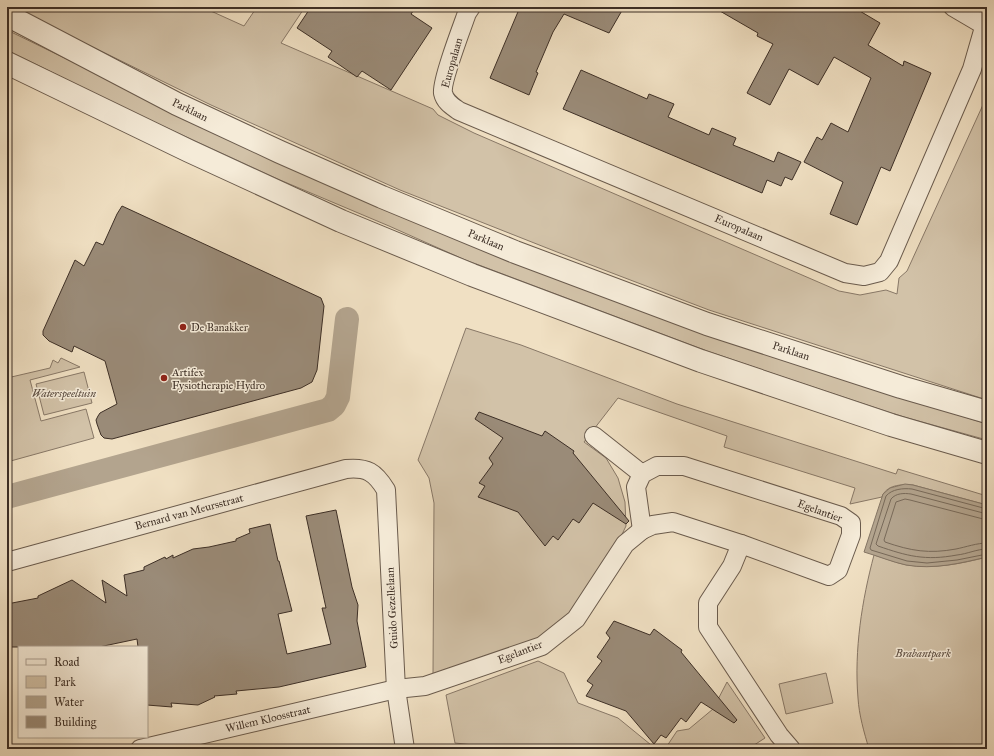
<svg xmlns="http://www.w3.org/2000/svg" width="994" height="756" font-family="'IM FELL Great Primer',serif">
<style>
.green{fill:#d2c2a8;stroke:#887867}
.water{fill:#b3a48e;stroke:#847564}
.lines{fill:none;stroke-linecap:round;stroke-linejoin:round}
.shore{stroke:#786a5a;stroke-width:1}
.canal{stroke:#b3a48e;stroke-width:24}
.building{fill:#9a8b78;stroke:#3d2f26}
.minor-casing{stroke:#6a5b4d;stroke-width:20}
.tertiary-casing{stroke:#6a5b4d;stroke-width:24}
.minor{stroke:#f5ebd8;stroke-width:18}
.tertiary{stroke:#f5ebd8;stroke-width:22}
.poi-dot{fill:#8f2418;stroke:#f5ebd8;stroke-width:1.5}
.labels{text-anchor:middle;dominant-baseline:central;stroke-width:3;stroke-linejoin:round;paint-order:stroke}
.street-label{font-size:11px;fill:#3d2f26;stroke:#f5ebd8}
.poi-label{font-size:11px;fill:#3d2f26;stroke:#f5ebd8;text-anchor:start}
.park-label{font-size:11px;font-style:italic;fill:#5b4c40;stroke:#f5ebd8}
</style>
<rect width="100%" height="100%" fill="#f0e0c3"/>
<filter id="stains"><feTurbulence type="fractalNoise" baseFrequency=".005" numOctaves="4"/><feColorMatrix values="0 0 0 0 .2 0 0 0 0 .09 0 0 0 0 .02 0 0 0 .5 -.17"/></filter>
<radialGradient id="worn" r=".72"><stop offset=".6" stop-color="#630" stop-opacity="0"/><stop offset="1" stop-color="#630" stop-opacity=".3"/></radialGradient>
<g class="green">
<polygon points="11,7 202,7 244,26 257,7 305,7 281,43 433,109 438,115 474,133 839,291 860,295 886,290 897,294 899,278 907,271 987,96 987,400 709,310 557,252 400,190 211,105"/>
<polygon points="7,30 79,65 788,361 987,424 987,440 904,417 777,375 699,348 463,259 389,226 280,180 130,111 7,50"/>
<path d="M466,328L521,345L677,404L896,474L898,469L987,496V505L913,485C901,484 886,485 882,497L850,504L855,488L724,447L727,436L618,398L584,442L606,458L618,478L625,502L626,526L615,549L579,607L542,637L461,667L433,674L434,503L429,478L418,460Z"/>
<polygon points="61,358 80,367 30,380 41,421 86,409 94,438 7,462 7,378 50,368 53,360 58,363"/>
<polygon points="84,372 92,403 44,415 36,384"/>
<path d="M874,555C885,558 896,563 907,565C934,569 960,564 987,557V749H869C864,732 859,715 858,698C854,650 862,600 874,555Z"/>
<polygon points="538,661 564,673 578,703 618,718 656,749 511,749 455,743 446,695"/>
<polygon points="826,673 833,703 786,714 779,684"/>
<polygon points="727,682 765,738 748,749 665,749 677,731 689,729 713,709"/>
</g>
<path class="water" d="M905,484L913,485L987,505V557C961,563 934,570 906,565C892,562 878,556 864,552L883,494L890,488Z"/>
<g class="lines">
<g class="shore">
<path d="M987,509L912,489C903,488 892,489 886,496L870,548L871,550L907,561L927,563L957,560L987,554"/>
<path d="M987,514L911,494C904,493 896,493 891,499L876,544L878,546C907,556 925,561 957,555C967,554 977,549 987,549"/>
<path d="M987,520L910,500L905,499L896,502L884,540L885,542C911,551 929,554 956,549C966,547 977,543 987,543"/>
</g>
<polyline class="canal" points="7,497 328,410 334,405 338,397 347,319"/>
</g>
<g class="building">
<polygon points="311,7 416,7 411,14 432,28 391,90 362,71 357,77 328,57 332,51 297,28"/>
<polygon points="520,7 624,7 609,33 564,14 553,32 536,72 538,73 529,95 490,78"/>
<polygon points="713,7 853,7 880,23 868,45 903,66 904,61 931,73 890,171 881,167 857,225 830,214 843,182 804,162 817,137 822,140 831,123 848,132 871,78 834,57 818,85 789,69 770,105 747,93 773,44 757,36 758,33"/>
<polygon points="581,70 647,99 649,94 674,104 668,117 709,135 712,128 736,138 733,145 753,153 774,162 778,152 801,162 792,180 785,177 781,186 767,180 762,193 563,109"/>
<polygon points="122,206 321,298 324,306 317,370 312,382 301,388 112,439 104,438 101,435 97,424 96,420 98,416 100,413 117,404 105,361 74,346 72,352 49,341 43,335 43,331 75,260 84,266 96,242 103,245 117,214"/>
<polygon points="479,412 542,436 545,431 574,451 573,453 629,521 626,524 593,503 579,523 573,519 558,540 553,536 545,546 518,512 478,497 485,486 479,483 493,464 489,458 503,438 475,419"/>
<polygon points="336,510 352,587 358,605 357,621 366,667 279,687 236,691 237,694 214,696 215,697 198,705 171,703 172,707 147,705 147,647 138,647 137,639 99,647 7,647 7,604 38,598 38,596 72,580 106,603 102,580 127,596 124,575 144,570 144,567 165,557 166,559 173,555 173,558 193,549 209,547 236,541 236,539 250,533 249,529 270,524 278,561 279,561 292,611 278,614 287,654 331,644 322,608 326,608 306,516"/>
<polygon points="614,621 650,635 654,629 682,650 681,652 737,720 734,723 701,702 686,722 681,718 666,738 661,735 654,744 626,711 586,696 593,685 587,681 602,661 597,657 610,638 606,633"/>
</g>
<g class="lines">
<g class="minor-casing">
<g id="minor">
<path d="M471,7L467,13C462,27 441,82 443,93C445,102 452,106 459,111L845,273L864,276L880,272L889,261L972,69L987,17"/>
<polyline points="953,7 987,27"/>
<polyline points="594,436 642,474"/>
<polygon points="657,466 684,466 841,516 851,523 851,535 838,570 829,576 741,544 673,522 653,525 642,530 636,487 642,474"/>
<polyline points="741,544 732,566 708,603 708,627 779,735 791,749"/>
<path d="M7,562L346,469C367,467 375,472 386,490L396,689L405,749"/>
<polyline points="140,749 396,689 425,686 542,646 576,619 625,544 642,530"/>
</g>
</g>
<g class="tertiary-casing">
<g id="tertiary">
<polyline points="7,15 177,104 280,152 382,197 515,252 707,324 901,387 987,412"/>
<polyline points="7,63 189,151 341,221 472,275 701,361 891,425 987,453"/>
</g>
</g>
<use href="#minor" class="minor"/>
<use href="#tertiary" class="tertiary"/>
</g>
<g class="poi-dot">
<circle cx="183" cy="327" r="4"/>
<circle cx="164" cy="378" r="4"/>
</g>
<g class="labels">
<g class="street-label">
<text transform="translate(452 63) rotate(-74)">Europalaan</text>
<text transform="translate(190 110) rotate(26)">Parklaan</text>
<text transform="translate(739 228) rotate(23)">Europalaan</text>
<text transform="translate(486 240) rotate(23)">Parklaan</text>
<text transform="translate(791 351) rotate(18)">Parklaan</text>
<text transform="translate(820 511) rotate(20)">Egelantier</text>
<text transform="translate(189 512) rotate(-15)">Bernard van Meursstraat</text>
<text transform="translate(392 608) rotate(-93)">Guido Gezellelaan</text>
<text transform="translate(520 652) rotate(-21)">Egelantier</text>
<text transform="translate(268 719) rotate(-13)">Willem Kloosstraat</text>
</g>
<g class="poi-label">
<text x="191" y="327">De Banakker</text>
<text x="172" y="372">Artifex<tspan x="172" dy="13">Fysiotherapie Hydro</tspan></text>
</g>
<g class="park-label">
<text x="64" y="393">Waterspeeltuin</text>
<text x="923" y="653">Brabantpark</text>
</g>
</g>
<rect width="994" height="756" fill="none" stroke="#f0e0c3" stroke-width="24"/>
<rect x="8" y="8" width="978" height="740" fill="none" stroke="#3d2f26" stroke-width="2"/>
<rect x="12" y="12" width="970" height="732" fill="none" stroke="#3d2f26"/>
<rect x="18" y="646" width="130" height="92" fill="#f5ebd8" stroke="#aba091"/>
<rect x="26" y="659" width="20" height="6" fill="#f5ebd8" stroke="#aba091"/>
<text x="54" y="666" font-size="12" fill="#3d2f26">Road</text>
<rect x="26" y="676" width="20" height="12" fill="#d2c2a8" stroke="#aba091"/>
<text x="54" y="686" font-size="12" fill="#3d2f26">Park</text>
<rect x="26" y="696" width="20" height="12" fill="#b3a48e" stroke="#aba091"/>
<text x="54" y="706" font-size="12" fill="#3d2f26">Water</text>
<rect x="26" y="716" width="20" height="12" fill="#9a8b78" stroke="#aba091"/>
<text x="54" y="726" font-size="12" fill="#3d2f26">Building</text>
<rect width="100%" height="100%" filter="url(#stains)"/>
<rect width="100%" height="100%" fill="url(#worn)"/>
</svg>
